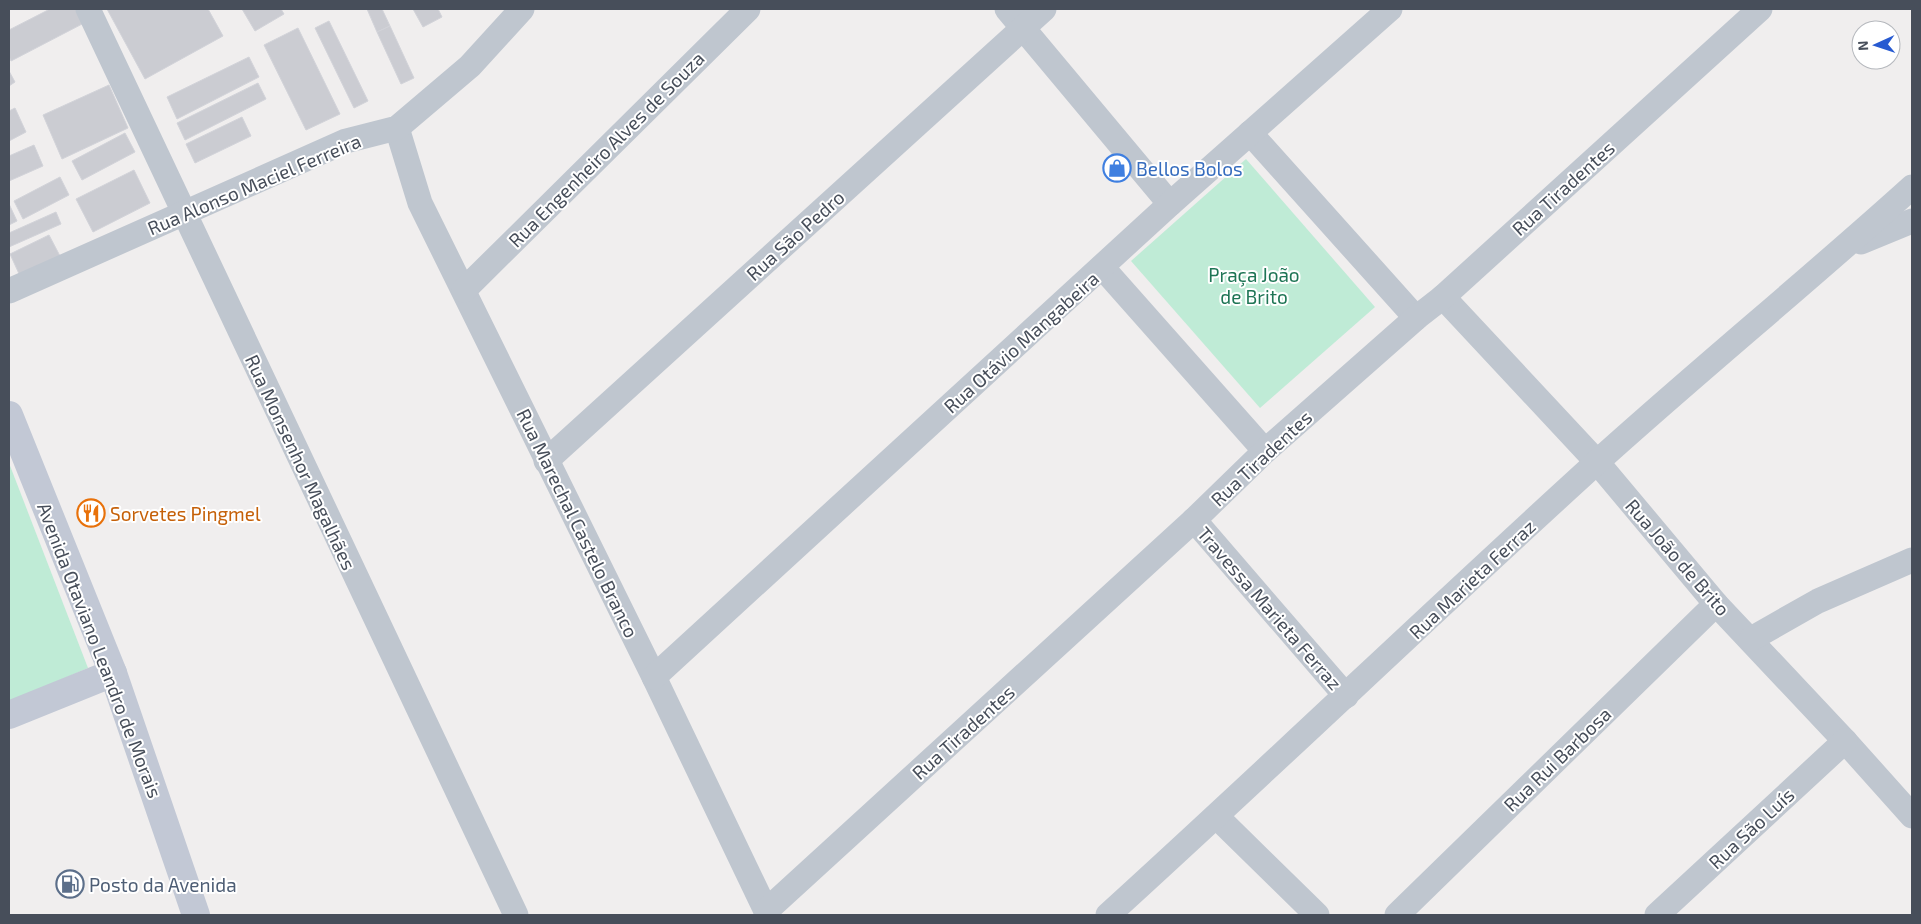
<svg xmlns="http://www.w3.org/2000/svg" width="1921" height="924" font-family="'Exo 2',sans-serif">
<style>
.green{fill:#bfebd6}
.building{fill:#cbccd2;stroke:#d2d3d9}
.lines{fill:none;stroke-linecap:round;stroke-linejoin:round}
.street{stroke:#bfc6cf;stroke-width:25}
.secondary{stroke:#c2c8d5;stroke-width:28}
.labels{text-anchor:middle;dominant-baseline:central;stroke-width:4;stroke-linejoin:round;paint-order:stroke}
.street-label{font-size:19px;fill:#474e5a;stroke:#fff}
.shop-label{font-size:19px;fill:#366cbe;stroke:#fff;text-anchor:start}
.park-label{font-size:19px;fill:#1e7555;stroke:#fff}
.food-label{font-size:19px;fill:#c56008;stroke:#fff;text-anchor:start}
.service-label{font-size:19px;fill:#4e5e75;stroke:#fff;text-anchor:start}
</style>
<rect width="100%" height="100%" fill="#f0eeee"/>
<g class="green">
<polygon points="1246,159 1375,307 1260,408 1131,261"/>
<polygon points="9,463 88,668 9,702"/>
</g>
<g class="building">
<polygon points="50,9 76,9 84,23 11,61 9,56 9,30"/>
<polygon points="107,9 208,9 223,36 145,79"/>
<polygon points="242,9 281,9 284,14 255,31"/>
<polygon points="367,9 382,9 390,26 377,32"/>
<polygon points="413,9 438,9 442,17 423,27"/>
<polygon points="329,21 368,101 354,108 315,28"/>
<polygon points="390,26 414,78 401,84 377,32"/>
<polygon points="298,28 340,114 306,130 264,45"/>
<polygon points="249,57 259,77 177,119 167,97"/>
<polygon points="9,71 15,82 9,86"/>
<polygon points="258,83 266,99 185,140 177,123"/>
<polygon points="109,85 128,128 62,159 43,115"/>
<polygon points="15,108 26,132 9,141 9,111"/>
<polygon points="242,117 251,136 195,163 186,144"/>
<polygon points="125,133 135,152 82,180 72,161"/>
<polygon points="34,145 43,166 9,181 9,156"/>
<polygon points="134,170 150,203 93,232 76,199"/>
<polygon points="60,177 69,195 23,219 14,201"/>
<polygon points="9,204 17,221 9,225"/>
<polygon points="56,212 61,224 9,247 9,233"/>
<polygon points="49,235 60,256 20,276 10,254"/>
</g>
<g class="lines">
<g class="street">
<polyline points="88,9 516,915"/>
<polyline points="1007,9 1170,204"/>
<polyline points="397,128 420,203 654,677 768,915"/>
<polyline points="1250,133 1416,318"/>
<polyline points="1861,242 1912,221"/>
<polyline points="1102,267 1265,451"/>
<polyline points="464,290 748,9"/>
<polyline points="9,291 346,141 397,128 470,66 522,9"/>
<polyline points="1443,297 1597,462 1716,604 1845,741 1912,816"/>
<polyline points="546,461 1044,9"/>
<polyline points="1194,520 1346,696"/>
<polyline points="1751,639 1818,601 1912,560"/>
<polyline points="654,677 1170,204 1390,9"/>
<polyline points="1217,817 1317,915"/>
<polyline points="766,911 1194,520 1265,451 1416,318 1443,297 1760,9"/>
<path d="M1108,915C1272,766 1432,612 1596,463C1700,369 1808,281 1912,187"/>
<polyline points="1397,915 1716,604"/>
<polyline points="1657,915 1845,741"/>
</g>
<g class="secondary">
<polyline points="9,415 113,673 196,915"/>
<polyline points="9,715 113,673"/>
</g>
</g>
<defs>
<g id="shop-ring" transform="scale(1.4375)"><circle r="9.5" fill="#fff" stroke="#3f7fe0" stroke-width="1.5"/><path d="M-5-2.5h2.3a2.7 3.5 0 0 1 5.4 0H5L5.5 6h-11ZM-1.5-2.5h3a1.5 2.3 0 0 0-3 0Z" fill="#3f7fe0"/></g>
<g id="restaurant-ring" transform="scale(1.4375)"><circle r="9.5" fill="#fff" stroke="#e8710a" stroke-width="1.5"/><path d="M-5-6h1v4h1v-4h1v4h1v-4h1v5L-1.5 .5V6h-2V.5L-5-1ZM5-6V6H3V1.5H1.5Q1.5-4 5-6Z" fill="#e8710a"/></g>
<g id="fuel-ring" transform="scale(1.4375)"><circle r="9.5" fill="#fff" stroke="#5c6f8a" stroke-width="1.5"/><path d="M-5.5-6h7V0h2V4h1.3V-2.5L3-4.5l.8-.8L6-3V5H2.5V1h-1V6h-7ZM-4.2-4.7v3.2H.2V-4.7Z" fill="#5c6f8a"/></g>
</defs>
<g fill-rule="evenodd">
<use href="#shop-ring" x="1117" y="168"/>
<use href="#restaurant-ring" x="91" y="513"/>
<use href="#fuel-ring" x="70" y="884"/>
</g>
<g class="labels">
<g class="street-label">
<text transform="translate(606 149) rotate(-45)">Rua Engenheiro Alves de Souza</text>
<text transform="translate(254 184) rotate(-23)">Rua Alonso Maciel Ferreira</text>
<text transform="translate(1563 188) rotate(-42)">Rua Tiradentes</text>
<text transform="translate(795 235) rotate(-42)">Rua São Pedro</text>
<text transform="translate(1021 342) rotate(-42)">Rua Otávio Mangabeira</text>
<text transform="translate(1261 458) rotate(-43)">Rua Tiradentes</text>
<text transform="translate(301 462) rotate(65)">Rua Monsenhor Magalhães</text>
<text transform="translate(578 523) rotate(64)">Rua Marechal Castelo Branco</text>
<text transform="translate(1678 557) rotate(49)">Rua João de Brito</text>
<text transform="translate(1472 579) rotate(-43)">Rua Marieta Ferraz</text>
<text transform="translate(1270 608) rotate(49)">Travessa Marieta Ferraz</text>
<text transform="translate(100 650) rotate(69)">Avenida Otaviano Leandro de Morais</text>
<text transform="translate(963 732) rotate(-42)">Rua Tiradentes</text>
<text transform="translate(1557 759) rotate(-44)">Rua Rui Barbosa</text>
<text transform="translate(1751 828) rotate(-43)">Rua São Luís</text>
</g>
<g class="shop-label">
<text x="1136" y="168">Bellos Bolos</text>
</g>
<g class="park-label">
<text x="1254" y="274">Praça João<tspan x="1254" dy="22">de Brito</tspan></text>
</g>
<g class="food-label">
<text x="110" y="513">Sorvetes Pingmel</text>
</g>
<g class="service-label">
<text x="89" y="884">Posto da Avenida</text>
</g>
</g>
<rect width="1921" height="924" fill="none" stroke="#474e5a" stroke-width="20"/>
<g transform="translate(1876 45) rotate(267)"><circle r="24" fill="#ffffff" stroke="#b5b8bd"/>
<path d="M0-4L9 19L0 12L-9 19Z" fill="#275ad1"/>
<text y="-8" font-size="14" font-weight="bold" text-anchor="middle" fill="#474e5a">N</text>
</g>
</svg>
